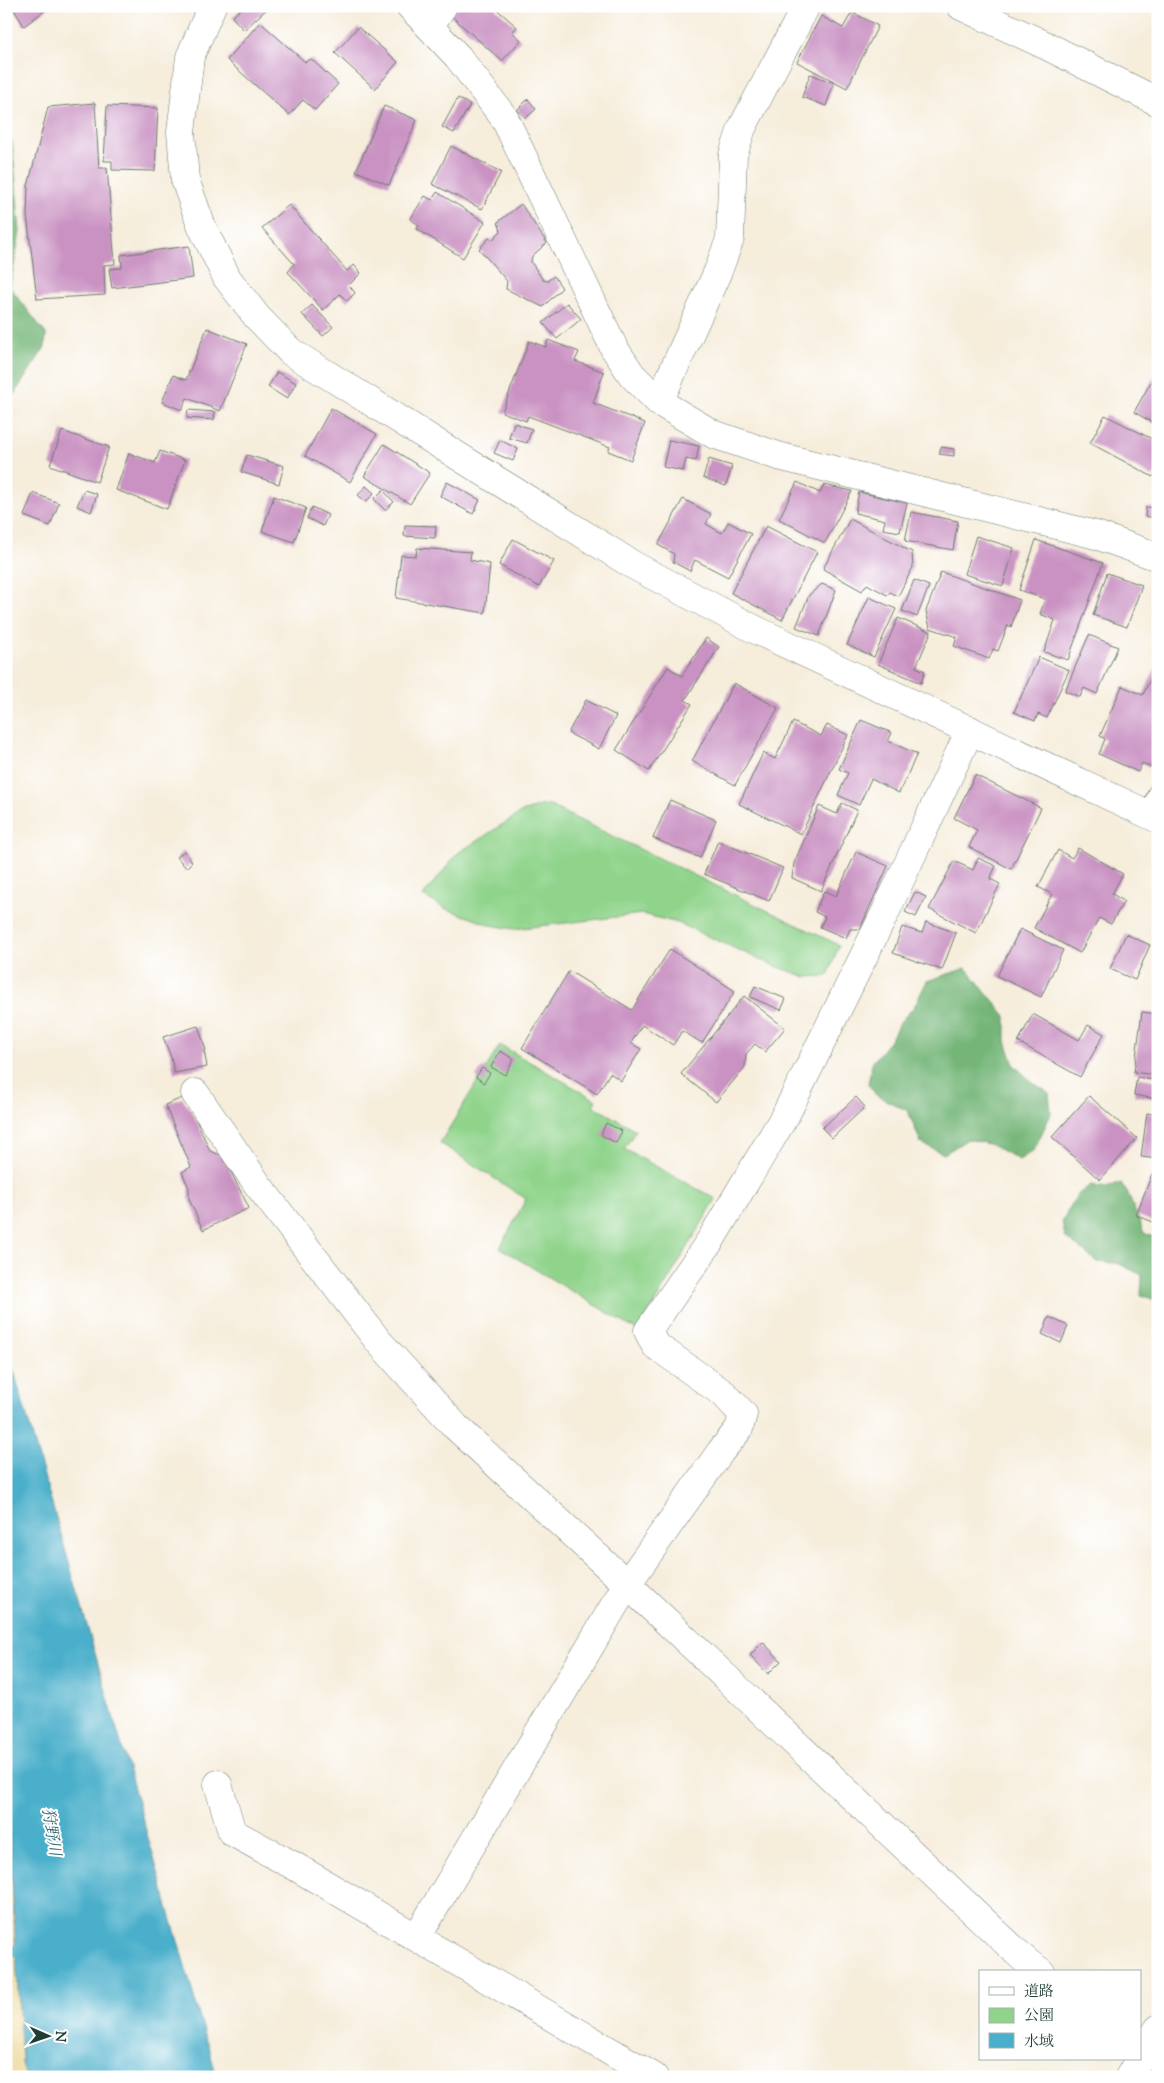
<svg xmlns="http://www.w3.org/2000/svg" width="1164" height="2083" font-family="'Sorts Mill Goudy','Noto Serif JP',serif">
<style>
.green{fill:#90d48c;stroke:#588860}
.forest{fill:#74b678;stroke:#4a7a56}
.sand{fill:#eeda9e;stroke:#868c69}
.water{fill:#4aafca;stroke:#34767f}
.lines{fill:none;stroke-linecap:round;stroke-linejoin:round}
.stream{stroke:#4aafca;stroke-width:11}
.building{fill:#c992c2}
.service-casing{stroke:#6a7b6e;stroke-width:17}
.minor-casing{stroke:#6a7b6e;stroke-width:29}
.service{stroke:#fff;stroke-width:15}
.minor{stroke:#fff;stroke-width:28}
.labels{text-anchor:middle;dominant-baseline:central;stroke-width:4;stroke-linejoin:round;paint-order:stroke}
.water-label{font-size:16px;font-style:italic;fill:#2e6568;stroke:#fff}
</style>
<rect width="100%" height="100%" fill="#fff"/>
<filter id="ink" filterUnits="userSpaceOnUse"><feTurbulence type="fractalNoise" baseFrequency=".02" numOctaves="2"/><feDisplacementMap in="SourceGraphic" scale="10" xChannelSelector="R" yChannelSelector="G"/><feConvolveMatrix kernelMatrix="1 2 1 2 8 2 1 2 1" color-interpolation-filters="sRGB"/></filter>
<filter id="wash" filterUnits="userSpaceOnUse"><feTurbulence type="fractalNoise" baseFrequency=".0096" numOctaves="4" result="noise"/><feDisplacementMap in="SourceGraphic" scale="20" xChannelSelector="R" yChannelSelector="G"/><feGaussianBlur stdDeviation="1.12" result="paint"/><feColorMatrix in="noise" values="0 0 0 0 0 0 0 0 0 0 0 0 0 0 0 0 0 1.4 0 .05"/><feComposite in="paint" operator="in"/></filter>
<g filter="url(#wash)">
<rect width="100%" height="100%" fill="#f6eddb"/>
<g class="green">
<polygon points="546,804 839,945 828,976 806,977 770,964 678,923 642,914 514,929 490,925 444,908 423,896 458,853 522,812"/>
<polygon points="500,1045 596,1100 593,1106 636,1130 624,1149 716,1199 638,1331 500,1248 526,1199 440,1143"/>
</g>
<g class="forest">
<polygon points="6,141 12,141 20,232 10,287 46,334 45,347 6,407"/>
<polygon points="966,968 1006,1016 1006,1041 1014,1065 1032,1082 1049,1093 1051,1114 1034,1150 1019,1160 992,1145 968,1139 944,1154 921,1143 908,1111 876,1095 868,1084 872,1063 891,1039 899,1023 914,1007 927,981"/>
<polygon points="1121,1183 1128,1194 1144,1233 1158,1239 1158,1301 1141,1295 1142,1275 1117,1263 1097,1262 1065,1237 1062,1221 1077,1195 1091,1185 1106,1188"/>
</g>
<polygon class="sand" points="6,1813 9,1825 22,2063 26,2077 6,2077"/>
<polygon class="water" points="6,1344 217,2077 26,2077 22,2063 9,1825 6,1813"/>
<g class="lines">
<polyline class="stream" points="6,1953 31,1946"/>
</g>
<g id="blocks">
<g class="building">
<polygon points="12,6 51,6 24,26"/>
<polygon points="244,6 270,6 244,30 232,17"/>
<polygon points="458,6 493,6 517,27 512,32 521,40 502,61 450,15"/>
<polygon points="852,12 878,26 847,88 797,62 821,16 843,28"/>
<polygon points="260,22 305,62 311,59 338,84 315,110 303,100 289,115 227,60"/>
<polygon points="358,27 398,62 375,89 335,53"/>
<polygon points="810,74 834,83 826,106 802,97"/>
<polygon points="458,98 470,105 454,133 442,127"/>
<polygon points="528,99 536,109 526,118 517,110"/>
<polygon points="95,103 99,168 107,168 115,264 104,265 105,295 37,299 27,215 28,186 48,107"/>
<polygon points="107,106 158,108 155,171 112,170 112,161 104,161"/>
<polygon points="384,106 417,120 389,185 356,171"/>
<polygon points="451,146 501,172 482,209 432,184"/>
<polygon points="437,192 485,222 463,258 417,229 419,225 410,219 425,196 432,200"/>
<polygon points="521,204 547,243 532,256 531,262 543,280 547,281 554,276 562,288 543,307 506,289 507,281 479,249 489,238 492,240 501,231 498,222"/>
<polygon points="289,205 347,271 354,265 361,273 349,285 355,293 347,301 340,294 323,310 288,272 294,264 262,228"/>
<polygon points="189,246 193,278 112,288 109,269 122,268 121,255"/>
<polygon points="567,303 581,319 557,339 543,323"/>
<polygon points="312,305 333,327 323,336 302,314"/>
<polygon points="207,328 247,344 220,411 187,398 182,410 162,402 173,375 186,380"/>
<polygon points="548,340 579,352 575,361 604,372 593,403 645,423 631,460 608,451 610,447 528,416 526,421 502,412 529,341 546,347"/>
<polygon points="277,372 296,383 287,399 268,387"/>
<polygon points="1156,373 1158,374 1158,426 1134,412"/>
<polygon points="331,408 377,434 350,482 305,456"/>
<polygon points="188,410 215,412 214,420 187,418"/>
<polygon points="1105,415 1158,442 1158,469 1153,477 1090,443"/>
<polygon points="514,423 532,429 527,443 509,438"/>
<polygon points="62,431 109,447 97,482 50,465"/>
<polygon points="500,440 518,449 513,461 494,453"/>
<polygon points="669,440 699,446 696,461 686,459 683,471 663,467"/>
<polygon points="384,444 430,473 410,504 364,476"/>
<polygon points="941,447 954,449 954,456 939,454"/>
<polygon points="160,451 185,460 167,509 116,490 129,453 155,463"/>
<polygon points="247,455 284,466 279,484 241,472"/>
<polygon points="709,459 732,466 726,486 703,478"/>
<polygon points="447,482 480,500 473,514 440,496"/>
<polygon points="797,482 820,493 824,485 852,491 825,543 779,519"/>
<polygon points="366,486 374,493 366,502 358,495"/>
<polygon points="84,490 97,494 91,512 77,506"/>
<polygon points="383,490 394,502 385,510 374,499"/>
<polygon points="859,492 907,503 900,532 883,529 885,520 855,513"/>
<polygon points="33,493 59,503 50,526 24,516"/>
<polygon points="274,496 306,508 294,542 262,531"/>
<polygon points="683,499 711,514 706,524 722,533 728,522 751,534 728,577 695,560 690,571 673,562 674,554 658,545"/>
<polygon points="312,507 328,515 323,526 307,518"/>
<polygon points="1146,507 1158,508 1158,517 1145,517"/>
<polygon points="911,512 958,521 953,550 905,541"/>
<polygon points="850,519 912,552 913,567 898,596 890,592 887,595 867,584 862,591 823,569"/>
<polygon points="405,525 436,526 435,538 404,536"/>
<polygon points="766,526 817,552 782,620 731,593"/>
<polygon points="976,536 1014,548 1003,586 964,574"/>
<polygon points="513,539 554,561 539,587 499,565"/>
<polygon points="1036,540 1103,563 1068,660 1044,652 1055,620 1040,614 1045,599 1019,590"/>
<polygon points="417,548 471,552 470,560 490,564 485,613 396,598 401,555 416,556"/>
<polygon points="941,572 1020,600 1011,627 1008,625 998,651 993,649 989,659 954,646 957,637 930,628 926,611"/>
<polygon points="1107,573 1142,585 1127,627 1093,615"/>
<polygon points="914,580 929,586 917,617 902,611"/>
<polygon points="822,584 836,590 819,636 796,627 809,595"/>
<polygon points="869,597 896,609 874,657 847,645"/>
<polygon points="898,618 931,632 916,667 925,671 921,683 878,664"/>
<polygon points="1089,635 1118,647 1097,694 1084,688 1080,697 1065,691"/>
<polygon points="706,638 719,647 685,700 692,704 649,771 616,750 668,667 682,676"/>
<polygon points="1039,657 1069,670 1047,718 1038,714 1035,721 1014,712"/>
<polygon points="1158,662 1158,751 1150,767 1142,763 1138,772 1099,754 1105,739 1100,736 1122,686 1143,695"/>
<polygon points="734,683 778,708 735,785 692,761"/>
<polygon points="586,700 616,716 599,749 568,733"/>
<polygon points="861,720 892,733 888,741 917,754 899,793 871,779 859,805 838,795 848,773 839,769"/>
<polygon points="793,722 821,736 827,725 848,735 801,834 739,804 763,753 775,759"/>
<polygon points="975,775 1041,808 1011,869 969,847 977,830 954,818"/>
<polygon points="670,800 716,820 700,858 653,838"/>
<polygon points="842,803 857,810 821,891 792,878 794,863 819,806 837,814"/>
<polygon points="718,841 783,868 769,901 704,874"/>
<polygon points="1078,848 1123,874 1112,894 1124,901 1111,924 1099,918 1080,953 1034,928 1052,894 1038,887 1058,850 1072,858"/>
<polygon points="184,851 192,862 186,868 177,857"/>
<polygon points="856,852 888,866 860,929 850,929 846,938 820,927 825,917 815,912 824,891 836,896"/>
<polygon points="978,858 996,866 990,879 1000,884 976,933 929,909 954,861 973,870"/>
<polygon points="915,892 926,897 916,917 905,912"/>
<polygon points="926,922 956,933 942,970 893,953 902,927 922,933"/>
<polygon points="1020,929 1063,950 1041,997 997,976"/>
<polygon points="1126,934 1150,945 1135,980 1110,969"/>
<polygon points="670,949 735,991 702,1043 682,1031 673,1045 642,1025 631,1043 641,1049 621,1081 610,1073 597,1094 522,1048 569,971 632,1010"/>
<polygon points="755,986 786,999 781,1010 750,997"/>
<polygon points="744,996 785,1028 765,1052 755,1044 746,1054 745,1067 716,1102 681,1074"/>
<polygon points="1142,1012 1158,1014 1158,1052 1155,1075 1134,1072"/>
<polygon points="1033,1014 1079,1040 1088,1025 1104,1034 1080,1077 1018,1042"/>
<polygon points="198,1026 206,1050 204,1050 207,1067 174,1073 171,1057 163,1037"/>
<polygon points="500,1051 514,1059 505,1075 491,1067"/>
<polygon points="482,1068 490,1073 484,1083 476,1077"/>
<polygon points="1137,1077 1158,1081 1158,1111 1154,1111 1156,1099 1134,1095"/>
<polygon points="1089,1096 1137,1138 1100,1180 1052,1137"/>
<polygon points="856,1097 865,1107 832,1138 822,1128"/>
<polygon points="182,1098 193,1113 210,1151 223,1156 249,1208 203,1230 189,1199 189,1188 182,1172 191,1167 165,1105"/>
<polygon points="1147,1113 1158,1115 1158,1159 1141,1157"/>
<polygon points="606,1123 622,1131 616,1143 601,1135"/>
<polygon points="1152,1174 1158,1177 1158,1224 1136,1215"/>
<polygon points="1049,1317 1068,1326 1061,1343 1042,1334"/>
<polygon points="763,1642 781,1661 768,1674 750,1655"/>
</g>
</g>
</g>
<g filter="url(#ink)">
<use href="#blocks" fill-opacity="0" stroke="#6a7b6e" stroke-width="1"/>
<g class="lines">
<g class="service-casing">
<polyline id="service" points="1147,814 1158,788"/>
</g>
<g class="minor-casing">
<g id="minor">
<polyline points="212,6 190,57 181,132 185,180 202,227 227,278 257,317 291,352 633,565 754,629 1158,819"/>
<polyline points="410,6 458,57 505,119 614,348 632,375 659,402 713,434 778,456 1096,535 1158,557"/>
<polyline points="961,6 1045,45 1158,102"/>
<polyline points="430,25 443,6"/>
<polyline points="659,402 718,271 730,239 733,155 742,128 806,6"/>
<polyline points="195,1093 258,1185 379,1342 456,1427 627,1584 1027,1962 1041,1972"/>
<polyline points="218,1784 232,1832 296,1867 654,2077"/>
<polyline points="417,1937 627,1584 721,1451 739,1429 743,1414 724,1394 655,1345 648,1331 710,1241 786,1114 886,911 970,730"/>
<polyline points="1140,2057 1158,2029"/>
<polyline points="1129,2077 1139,2059"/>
</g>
</g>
<use href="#service" class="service"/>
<use href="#minor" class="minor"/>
</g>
</g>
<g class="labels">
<g class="water-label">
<text transform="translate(50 1832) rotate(81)">狩野川</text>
</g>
</g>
<rect width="1164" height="2083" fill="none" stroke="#fff" stroke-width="25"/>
<rect x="979" y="1970" width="162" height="90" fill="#ffffff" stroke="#a5b1ae"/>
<rect x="989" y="1987" width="25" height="8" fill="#ffffff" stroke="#a5b1ae"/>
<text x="1024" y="1996" font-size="15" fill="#1f3d34">道路</text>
<rect x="989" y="2008" width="25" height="15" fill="#90d48c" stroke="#a5b1ae"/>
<text x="1024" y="2020" font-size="15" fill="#1f3d34">公園</text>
<rect x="989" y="2033" width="25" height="15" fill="#4aafca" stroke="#a5b1ae"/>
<text x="1024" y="2046" font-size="15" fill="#1f3d34">水域</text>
<g transform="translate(48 2036) rotate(92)" stroke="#ffffff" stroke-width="4" paint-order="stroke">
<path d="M0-4L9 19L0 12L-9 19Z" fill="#1f3d34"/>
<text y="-8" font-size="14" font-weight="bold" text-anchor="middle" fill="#1f3d34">N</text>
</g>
</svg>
